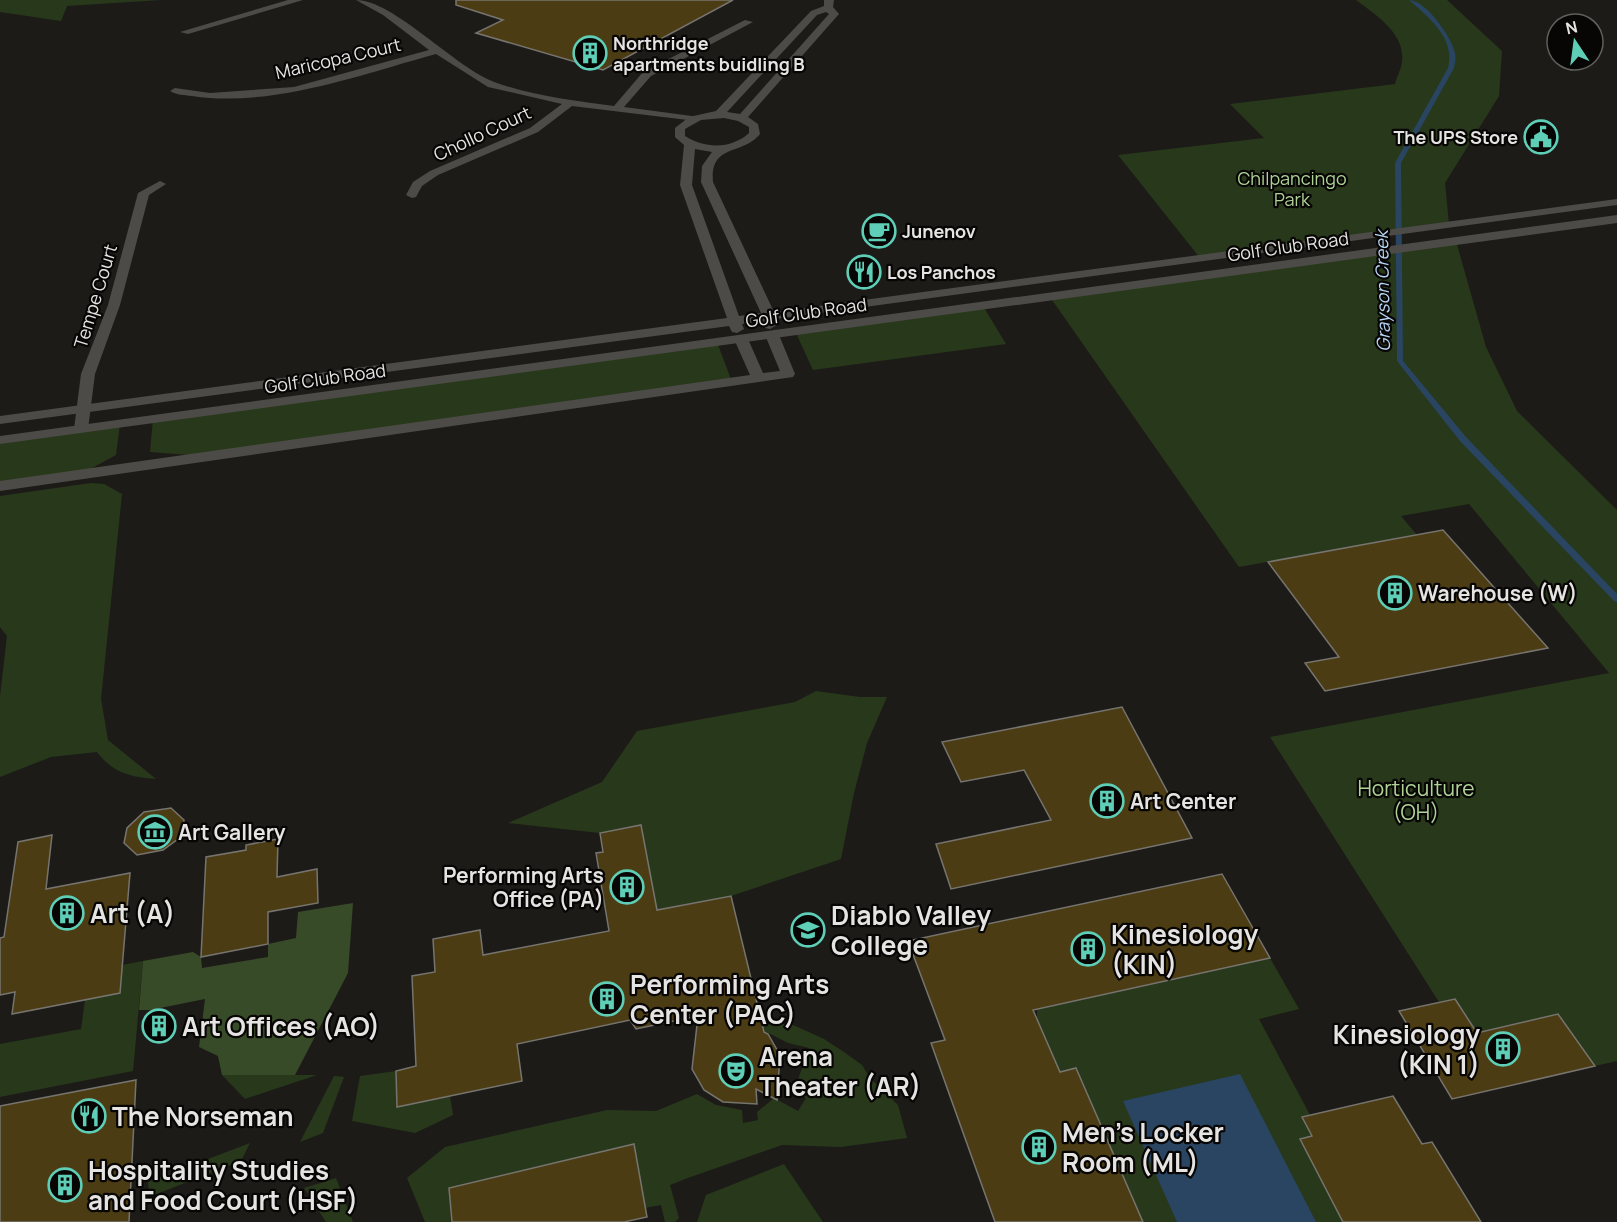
<svg xmlns="http://www.w3.org/2000/svg" width="1617" height="1222" font-family="Manrope,sans-serif">
<style>
.green{fill:#28381b}
.forest{fill:#384b29}
.water{fill:#294562}
.lines{fill:none;stroke-linecap:round;stroke-linejoin:round}
.stream{fill:#294562;fill-rule:evenodd}
.building{fill:#4c3c13;stroke:#76746f;stroke-width:1.5}
.minor{fill:#4d4b47;fill-rule:evenodd}
.tertiary{fill:#4d4b47;fill-rule:evenodd}
.labels{text-anchor:middle;dominant-baseline:central;stroke-width:4.5;stroke-linejoin:round;paint-order:stroke}
.far-poi-label{font-size:18px;font-weight:bold;fill:#e5e4e2;stroke:#070605;text-anchor:start}
.far-street-label{font-size:18px;fill:#e5e4e2;stroke:#070605}
.far-park-label{font-size:18px;fill:#afd396;stroke:#070605}
.far-water-label{font-size:18px;font-style:italic;fill:#b7d5f5;stroke:#070605}
.poi-label{font-size:21px;font-weight:bold;fill:#e5e4e2;stroke:#070605;text-anchor:start}
.park-label{font-size:21px;fill:#afd396;stroke:#070605}
.near-poi-label{font-size:26px;font-weight:bold;fill:#e5e4e2;stroke:#070605;text-anchor:start}
</style>
<rect width="100%" height="100%" fill="#1d1b18"/>
<g class="green">
<polygon points="0,0 161,0 67,6 61,21 0,12"/>
<path d="M1356,0H1447L1502,51L1499,96L1445,183L1449,224L1200,258L1118,155L1264,138L1230,104L1395,84C1397,77 1401,69 1402,62C1406,34 1375,14 1356,0Z"/>
<polygon points="1456,241 1486,347 1517,411 1617,510 1617,1061 1595,1066 1558,1014 1477,1033 1455,999 1439,1002 1270,737 1609,673 1469,504 1401,516 1417,535 1239,567 1050,297"/>
<polygon points="983,306 1006,344 813,370 795,331"/>
<polygon points="717,342 732,382 214,457 150,452 153,419"/>
<polygon points="120,424 116,455 79,475 0,486 0,440"/>
<path d="M91,483L104,484L122,494L101,699L108,740L156,779C130,777 113,773 97,752L51,757L0,777V696L7,636L0,627V496Z"/>
<polygon points="816,691 860,697 887,697 867,743 854,793 841,859 731,896 657,910 641,825 600,833 508,823 602,782 637,731 795,702"/>
<polygon points="1270,958 1299,1009 1259,1019 1310,1115 1302,1117 1312,1136 1301,1139 1343,1222 1143,1222 1077,1068 1060,1072 1037,1019 1037,1009"/>
<polygon points="143,961 133,1071 0,1097 0,1044 81,1029 85,1000 122,965"/>
<polygon points="749,1023 791,1024 824,1039 844,1052 862,1065 870,1078 898,1105 907,1138 841,1147 782,1145 685,1179 670,1185 679,1218 675,1222 665,1222 661,1205 645,1208 449,1188 451,1222 425,1222 407,1178 445,1147 607,1110 656,1111 697,1094 716,1105 742,1110 743,1123 758,1120 757,1112 774,1098 798,1111 806,1098 794,1091 809,1048 788,1043"/>
<polygon points="396,1071 397,1107 450,1096 453,1115 415,1133 352,1121 360,1076"/>
<polygon points="222,1075 317,1075 245,1099"/>
<polygon points="334,1076 344,1077 323,1133 300,1142"/>
<polygon points="250,1143 241,1161 149,1197 148,1182"/>
<polygon points="784,1164 823,1222 697,1222 706,1195"/>
<polygon points="336,1178 353,1222 326,1222 304,1188"/>
</g>
<polygon class="forest" points="353,903 348,973 295,1075 222,1075 218,1056 199,1047 205,999 150,1010 139,1010 143,961 193,952 201,957 202,968 268,957 268,944 296,938 298,912"/>
<polygon class="water" points="1240,1074 1316,1222 1177,1222 1123,1101"/>
<g class="lines">
<path class="stream" d="M1409,0C1426,0 1452,38 1455,53C1456,59 1455,63 1454,68L1401,163L1403,361L1466,437L1617,594V602L1614,601L1460,441L1397,361L1395,163L1448,68C1456,38 1428,17 1409,0Z"/>
</g>
<g class="building">
<polygon points="456,0 733,0 603,70 476,33 503,20 456,5"/>
<polygon points="1443,530 1548,648 1325,691 1305,663 1339,657 1268,562"/>
<polygon points="1122,707 1192,838 951,889 936,844 1051,820 1024,770 961,782 942,742"/>
<polygon points="171,808 184,820 182,836 163,850 137,855 124,843 127,828 144,812"/>
<polygon points="641,825 657,910 731,896 764,1032 768,1034 780,1055 777,1100 756,1089 757,1104 723,1102 704,1090 692,1069 698,1016 636,1029 630,1020 517,1044 522,1081 397,1107 396,1071 416,1066 412,976 435,972 433,939 480,930 483,955 609,931 596,853 603,852 600,833"/>
<polygon points="52,835 46,889 130,873 120,993 12,1014 15,992 0,995 0,938 4,937 18,842"/>
<polygon points="278,839 277,877 317,869 318,903 268,912 268,944 201,957 206,857 246,850 246,845"/>
<polygon points="1222,874 1270,958 1033,1010 1060,1072 1076,1068 1143,1222 995,1222 931,1043 945,1040 908,941"/>
<polygon points="1455,999 1477,1033 1558,1014 1595,1066 1452,1099 1399,1011"/>
<polygon points="136,1080 129,1222 0,1222 0,1106"/>
<polygon points="1393,1096 1422,1144 1432,1142 1481,1222 1343,1222 1300,1139 1312,1136 1302,1117"/>
<polygon points="634,1144 647,1217 624,1222 452,1222 449,1188"/>
</g>
<g class="lines">
<g class="minor">
<polygon points="288,0 303,0 188,34 180,32"/>
<path d="M356,0C394,0 456,69 497,83C534,96 576,101 614,106L643,72L745,20L753,22L651,76L624,107L692,116L696,117V121L572,106L538,132L438,175L422,186L416,197L412,198L406,195L413,182L430,171L530,128L562,104L488,87L436,54C359,75 272,108 192,96C184,95 176,95 170,91L175,88L210,93L294,87L429,50L383,15Z"/>
<polygon points="160,181 166,184 149,195 120,305 95,374 88,429 81,433 76,432 74,429 81,374 108,305 138,193"/>
<polygon points="772,331 779,335 795,374 793,377 0,491 0,481 750,375 734,339 741,335 748,339 763,373 780,371 765,335"/>
</g>
<g class="tertiary">
<path d="M824,0H834L833,7L839,14L748,117L758,124L760,134C742,156 710,143 713,182L774,312L1617,199V205L776,319L777,325L770,329L765,328L763,321L742,324L744,329L737,333L732,332L729,326L0,424V416L727,318L680,185L684,145L675,137V128L689,117L716,111L811,11L824,6ZM826,12L829,14L740,114L727,112L817,15ZM724,118L738,121L749,127V133C732,149 705,149 685,136V129L701,120ZM695,149L712,152L702,166L701,182L761,313L739,316L692,185Z"/>
<polygon points="1617,215 1617,223 0,444 0,436"/>
</g>
</g>
<defs>
<g id="building-ring" transform="scale(1.725)"><circle r="9.5" fill="#070605" stroke="#5eceb7" stroke-width="1.5"/><path d="M-4-6H4V6H1V3H-1V6H-4ZM-2.5-4.3h1.7v1.8h-1.7ZM.8-4.3h1.7v1.8H.8ZM-2.5-1h1.7V.8h-1.7ZM.8-1h1.7V.8H.8Z" fill="#5eceb7"/></g>
<g id="civic-ring" transform="scale(1.725)"><circle r="9.5" fill="#070605" stroke="#5eceb7" stroke-width="1.5"/><path d="M-.6-6.5H3V-4.5H.6V-3L4-1V1h2V6H-6V1h2V-1L-.6-3ZM-1.2 2.5V6h2.4V2.5Z" fill="#5eceb7"/></g>
<g id="cafe-ring" transform="scale(1.725)"><circle r="9.5" fill="#070605" stroke="#5eceb7" stroke-width="1.5"/><path d="M-5.5-4.5H6V0H3Q3 3.5 0 3.5H-2.5Q-5.5 3.5-5.5 0ZM3-3.2v2h1.7v-2ZM-6 4.5H4V6H-6Z" fill="#5eceb7"/></g>
<g id="restaurant-ring" transform="scale(1.725)"><circle r="9.5" fill="#070605" stroke="#5eceb7" stroke-width="1.5"/><path d="M-5-6h1v4h1v-4h1v4h1v-4h1v5L-1.5 .5V6h-2V.5L-5-1ZM5-6V6H3V1.5H1.5Q1.5-4 5-6Z" fill="#5eceb7"/></g>
<g id="museum-ring" transform="scale(1.725)"><circle r="9.5" fill="#070605" stroke="#5eceb7" stroke-width="1.5"/><path d="M0-6L6-3V-2H-6V-3ZM-5-1h2V3h-2ZM-1-1h2V3h-2ZM3-1h2V3H3ZM-6 4H6V6H-6Z" fill="#5eceb7"/></g>
<g id="university-ring" transform="scale(1.725)"><circle r="9.5" fill="#070605" stroke="#5eceb7" stroke-width="1.5"/><path d="M0-5L7-2L0 1L-7-2ZM-4 1L0 2.5L4 1V4Q0 6-4 4Z" fill="#5eceb7"/></g>
<g id="theatre-ring" transform="scale(1.725)"><circle r="9.5" fill="#070605" stroke="#5eceb7" stroke-width="1.5"/><path d="M-5-5.5Q0-4 5-5.5V0Q5 5 0 6Q-5 5-5 0ZM-3.3-2.5H-1v1.5H-3.3ZM1-2.5H3.3v1.5H1ZM-2.8 1Q0 5.5 2.8 1Z" fill="#5eceb7"/></g>
</defs>
<g fill-rule="evenodd">
<use href="#building-ring" x="590" y="53"/>
<use href="#civic-ring" x="1541" y="137"/>
<use href="#cafe-ring" x="879" y="231"/>
<use href="#restaurant-ring" x="864" y="272"/>
<use href="#building-ring" x="1395" y="593"/>
<use href="#building-ring" x="1107" y="801"/>
<use href="#museum-ring" x="155" y="832"/>
<use href="#building-ring" x="627" y="887"/>
<use href="#building-ring" x="67" y="913"/>
<use href="#university-ring" x="808" y="930"/>
<use href="#building-ring" x="1088" y="949"/>
<use href="#building-ring" x="607" y="999"/>
<use href="#building-ring" x="159" y="1026"/>
<use href="#building-ring" x="1503" y="1049"/>
<use href="#theatre-ring" x="736" y="1071"/>
<use href="#restaurant-ring" x="89" y="1116"/>
<use href="#building-ring" x="1039" y="1147"/>
<use href="#building-ring" x="65" y="1185"/>
</g>
<g class="labels">
<g class="far-poi-label">
<text x="613" y="43">Northridge<tspan x="613" dy="21">apartments buidling B</tspan></text>
<text x="1518" y="137" text-anchor="end">The UPS Store</text>
<text x="902" y="231">Junenov</text>
<text x="887" y="272">Los Panchos</text>
</g>
<g class="far-street-label">
<text transform="translate(338 58) rotate(-13)">Maricopa Court</text>
<text transform="translate(482 133) rotate(-25)">Chollo Court</text>
<text transform="translate(1288 246) rotate(-8)">Golf Club Road</text>
<text transform="translate(95 296) rotate(-73)">Tempe Court</text>
<text transform="translate(806 312) rotate(-8)">Golf Club Road</text>
<text transform="translate(325 378) rotate(-8)">Golf Club Road</text>
</g>
<g class="far-park-label">
<text x="1292" y="178">Chilpancingo<tspan x="1292" dy="21">Park</tspan></text>
</g>
<g class="far-water-label">
<text transform="translate(1382 291) rotate(-91)">Grayson Creek</text>
</g>
<g class="poi-label">
<text x="1418" y="593">Warehouse (W)</text>
<text x="1130" y="801">Art Center</text>
<text x="178" y="832">Art Gallery</text>
<text x="604" y="875" text-anchor="end">Performing Arts<tspan x="604" dy="24">Office (PA)</tspan></text>
</g>
<g class="park-label">
<text x="1416" y="788">Horticulture<tspan x="1416" dy="24">(OH)</tspan></text>
</g>
<g class="near-poi-label">
<text x="90" y="913">Art (A)</text>
<text x="831" y="915">Diablo Valley<tspan x="831" dy="30">College</tspan></text>
<text x="1111" y="934">Kinesiology<tspan x="1111" dy="30">(KIN)</tspan></text>
<text x="630" y="984">Performing Arts<tspan x="630" dy="30">Center (PAC)</tspan></text>
<text x="182" y="1026">Art Offices (AO)</text>
<text x="1480" y="1034" text-anchor="end">Kinesiology<tspan x="1480" dy="30">(KIN 1)</tspan></text>
<text x="759" y="1056">Arena<tspan x="759" dy="30">Theater (AR)</tspan></text>
<text x="112" y="1116">The Norseman</text>
<text x="1062" y="1132">Men's Locker<tspan x="1062" dy="30">Room (ML)</tspan></text>
<text x="88" y="1170">Hospitality Studies<tspan x="88" dy="30">and Food Court (HSF)</tspan></text>
</g>
</g>
<g transform="translate(1575 42) rotate(347)"><circle r="28" fill="#070605" stroke="#605f5d" stroke-width="1.5"/>
<path d="M0-4.5L10 22L0 15L-10 22Z" fill="#5eceb7"/>
<text y="-9" font-size="16" font-weight="bold" text-anchor="middle" fill="#e5e4e2">N</text>
</g>
</svg>
